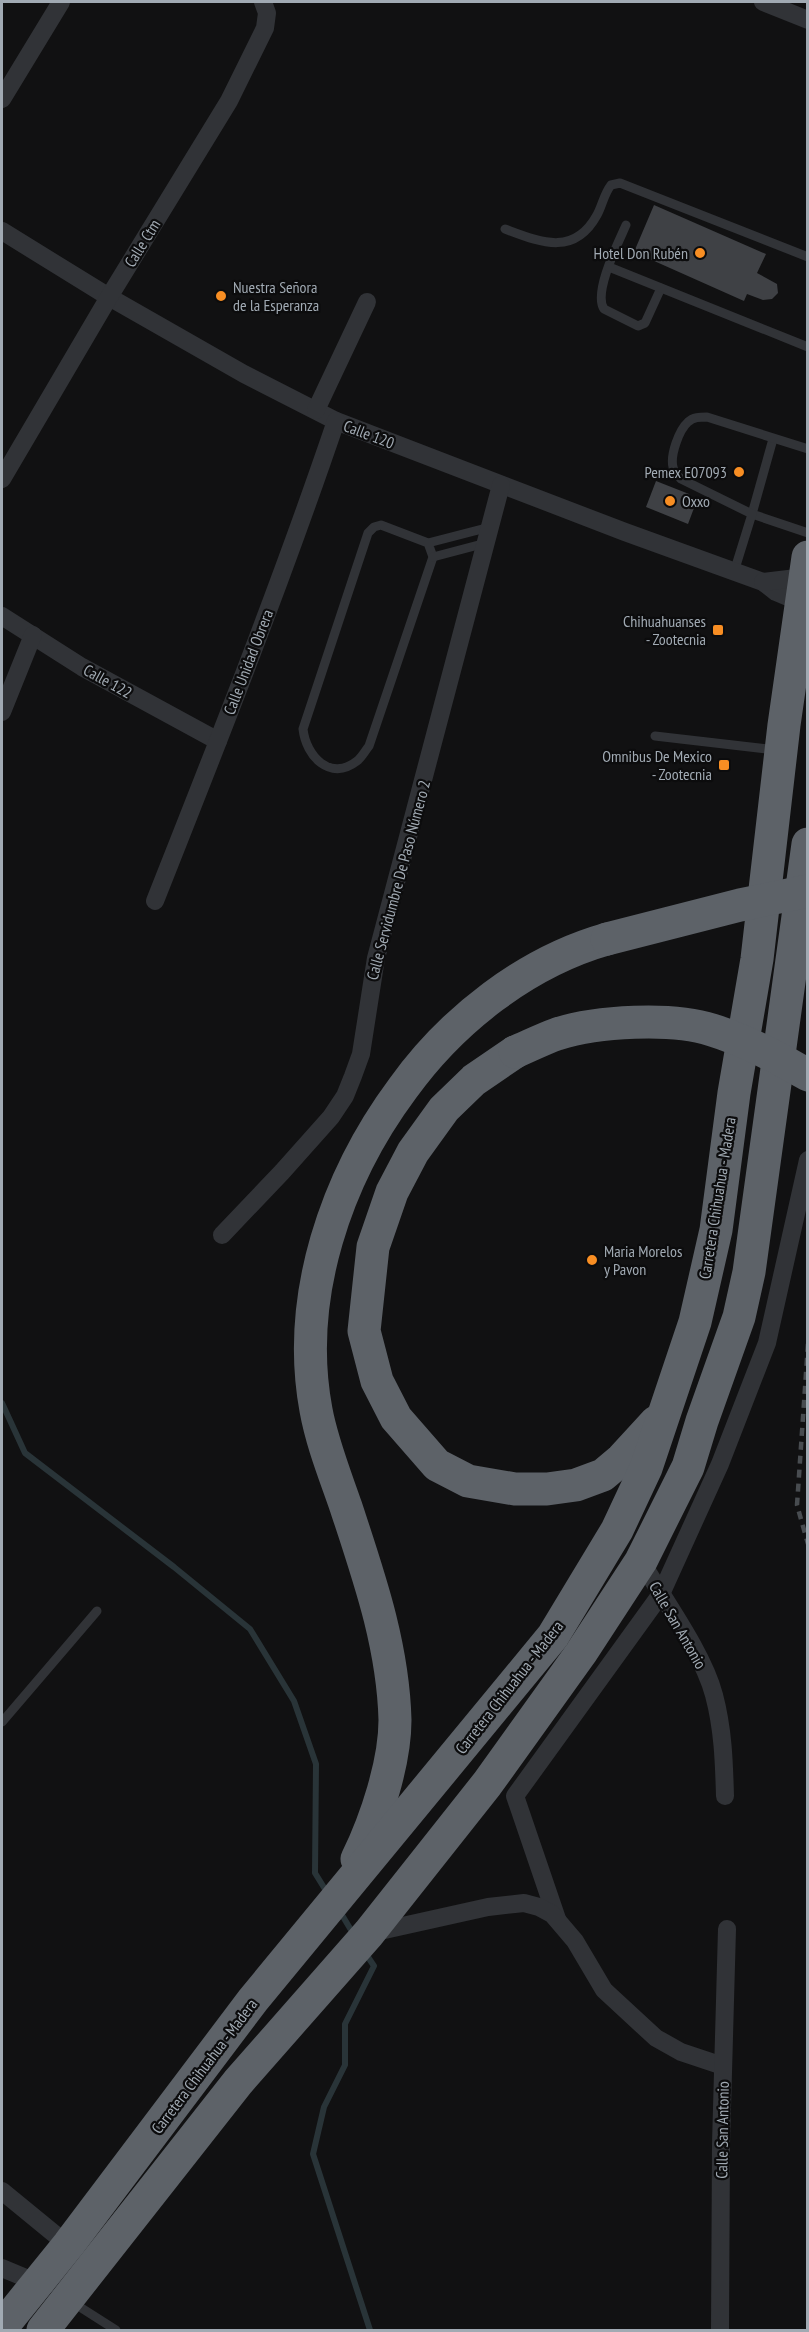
<svg xmlns="http://www.w3.org/2000/svg" width="809" height="2332" font-family="'PT Sans Narrow',sans-serif">
<style>
.lines{fill:none;stroke-linecap:round;stroke-linejoin:round}
.stream{stroke:#293438;stroke-width:6}
.building{fill:#3f4145}
.lane{stroke:#313337;stroke-width:9}
.street{stroke:#313337;stroke-width:18}
.highway{stroke:#5d6268;stroke-width:33}
.rail{stroke:#484c50;stroke-width:4.5;stroke-dasharray:8 6;stroke-linecap:butt}
.highway-bridge{stroke:#5d6268;stroke-width:33}
.poi-dot{fill:#f88e23;stroke:#0c0c0d;stroke-width:2}
.labels{text-anchor:middle;dominant-baseline:central;stroke-width:4.5;stroke-linejoin:round;paint-order:stroke}
.street-label{font-size:16px;fill:#a1aab3;stroke:#0c0c0d}
.poi-label{font-size:16px;fill:#a1aab3;stroke:#0c0c0d;text-anchor:end}
</style>
<rect width="100%" height="100%" fill="#111112"/>
<g class="lines">
<g class="stream">
<polyline points="2,1403 25,1453 174,1567 250,1629 294,1701 316,1764 315,1873 328,1894"/>
<polyline points="339,1910 354,1935"/>
<polyline points="366,1954 374,1966 345,2024 345,2065 324,2107 313,2154 370,2330"/>
</g>
</g>
<g class="building">
<polygon points="654,205 766,254 757,273 777,284 778,293 772,299 763,300 747,294 744,301 634,252"/>
<polygon points="656,481 689,494 694,508 688,524 646,507"/>
</g>
<g class="lines">
<g class="lane">
<path d="M626,225C618,243 593,293 604,309L638,326L645,323L661,288"/>
<path d="M505,229C540,242 574,257 597,215C602,206 604,194 611,185L620,183L808,257"/>
<polyline points="609,267 808,347"/>
<polyline points="773,439 752,514 808,533"/>
<path d="M428,543L433,557L369,746C365,751 362,757 357,761C330,782 306,756 303,729L368,533L374,527L381,525L428,543L490,527"/>
<polyline points="433,557 486,543"/>
<path d="M734,572L752,514L681,479C677,475 674,473 673,467C670,455 679,430 688,422C693,417 700,417 707,417L808,449"/>
<polyline points="655,736 776,750"/>
<polyline points="2,1722 97,1611"/>
<polyline points="72,2302 116,2330"/>
</g>
<g class="street">
<polyline points="763,2 808,20"/>
<polyline points="2,99 61,2"/>
<polyline points="2,231 109,297 244,374 336,421 625,532 763,582 776,592 802,603"/>
<polyline points="316,410 367,302"/>
<polyline points="2,479 109,297 229,101 265,28 267,13 263,2"/>
<polyline points="763,582 805,577"/>
<polyline points="2,616 82,667 218,741"/>
<polyline points="2,712 33,635"/>
<path d="M155,901C218,742 281,583 336,421"/>
<polyline points="222,1235 282,1172 331,1117 345,1096 353,1076 361,1054 376,958 501,485"/>
<path d="M641,1561C664,1600 703,1653 714,1695C723,1729 724,1761 725,1796"/>
<polyline points="557,1919 515,1796 661,1594 720,1464 767,1343 808,1160"/>
<polyline points="371,1933 488,1907 524,1903 539,1907 552,1914 575,1941 604,1990 656,2038 681,2052 723,2066"/>
<polyline points="2,2191 74,2250"/>
<polyline points="2,2268 45,2286"/>
<polyline points="720,2330 721,2144 727,1929"/>
</g>
<g class="highway">
<polyline points="515,1052 474,1080 444,1109 413,1152 392,1192 373,1247 364,1331 377,1381 396,1418 437,1465 468,1481 515,1489 547,1489 576,1485 603,1475 622,1459 656,1422"/>
<path d="M357,1859C376,1820 395,1763 395,1720C393,1645 369,1577 346,1507C335,1475 322,1443 316,1410C295,1297 336,1178 403,1088C452,1020 526,962 607,939"/>
<polyline points="2,2327 69,2244 253,2000 553,1636 617,1530 646,1468 695,1322 716,1230 734,1093 757,959 784,725 808,557"/>
<polyline points="43,2330 238,2082 369,1933 487,1784 581,1653 641,1561 688,1467 702,1421 739,1317 749,1272 808,844"/>
</g>
<polyline class="rail" points="808,1344 797,1505 808,1544"/>
<g class="highway-bridge">
<polyline points="607,939 740,905 808,891"/>
<path d="M515,1052C529,1046 543,1039 557,1034C597,1021 672,1017 712,1030C745,1040 778,1058 808,1075"/>
</g>
</g>
<g class="poi-dot">
<circle cx="700" cy="253" r="6"/>
<circle cx="221" cy="296" r="6"/>
<circle cx="739" cy="472" r="6"/>
<circle cx="670" cy="501" r="6"/>
<rect x="712" y="624" width="12" height="12" rx="3"/>
<rect x="718" y="759" width="12" height="12" rx="3"/>
<circle cx="592" cy="1260" r="6"/>
</g>
<g class="labels">
<g class="street-label">
<text transform="translate(142 243) rotate(-58)">Calle Ctm</text>
<text transform="translate(369 434) rotate(21)">Calle 120</text>
<text transform="translate(248 662) rotate(-69)">Calle Unidad Obrera</text>
<text transform="translate(108 681) rotate(29)">Calle 122</text>
<text transform="translate(398 880) rotate(-75)">Calle Servidumbre De Paso Número 2</text>
<text transform="translate(717 1198) rotate(-81)">Carretera Chihuahua - Madera</text>
<text transform="translate(678 1625) rotate(60)">Calle San Antonio</text>
<text transform="translate(509 1687) rotate(-52)">Carretera Chihuahua - Madera</text>
<text transform="translate(204 2066) rotate(-53)">Carretera Chihuahua - Madera</text>
<text transform="translate(722 2130) rotate(-89)">Calle San Antonio</text>
</g>
<g class="poi-label">
<text x="688" y="253">Hotel Don Rubén</text>
<text x="233" y="287" text-anchor="start">Nuestra Señora<tspan x="233" dy="18">de la Esperanza</tspan></text>
<text x="727" y="472">Pemex E07093</text>
<text x="682" y="501" text-anchor="start">Oxxo</text>
<text x="706" y="621">Chihuahuanses<tspan x="706" dy="18">- Zootecnia</tspan></text>
<text x="712" y="756">Omnibus De Mexico<tspan x="712" dy="18">- Zootecnia</tspan></text>
<text x="604" y="1251" text-anchor="start">Maria Morelos<tspan x="604" dy="18">y Pavon</tspan></text>
</g>
</g>
<rect width="809" height="2332" fill="none" stroke="#a1aab3" stroke-width="6"/>
</svg>
